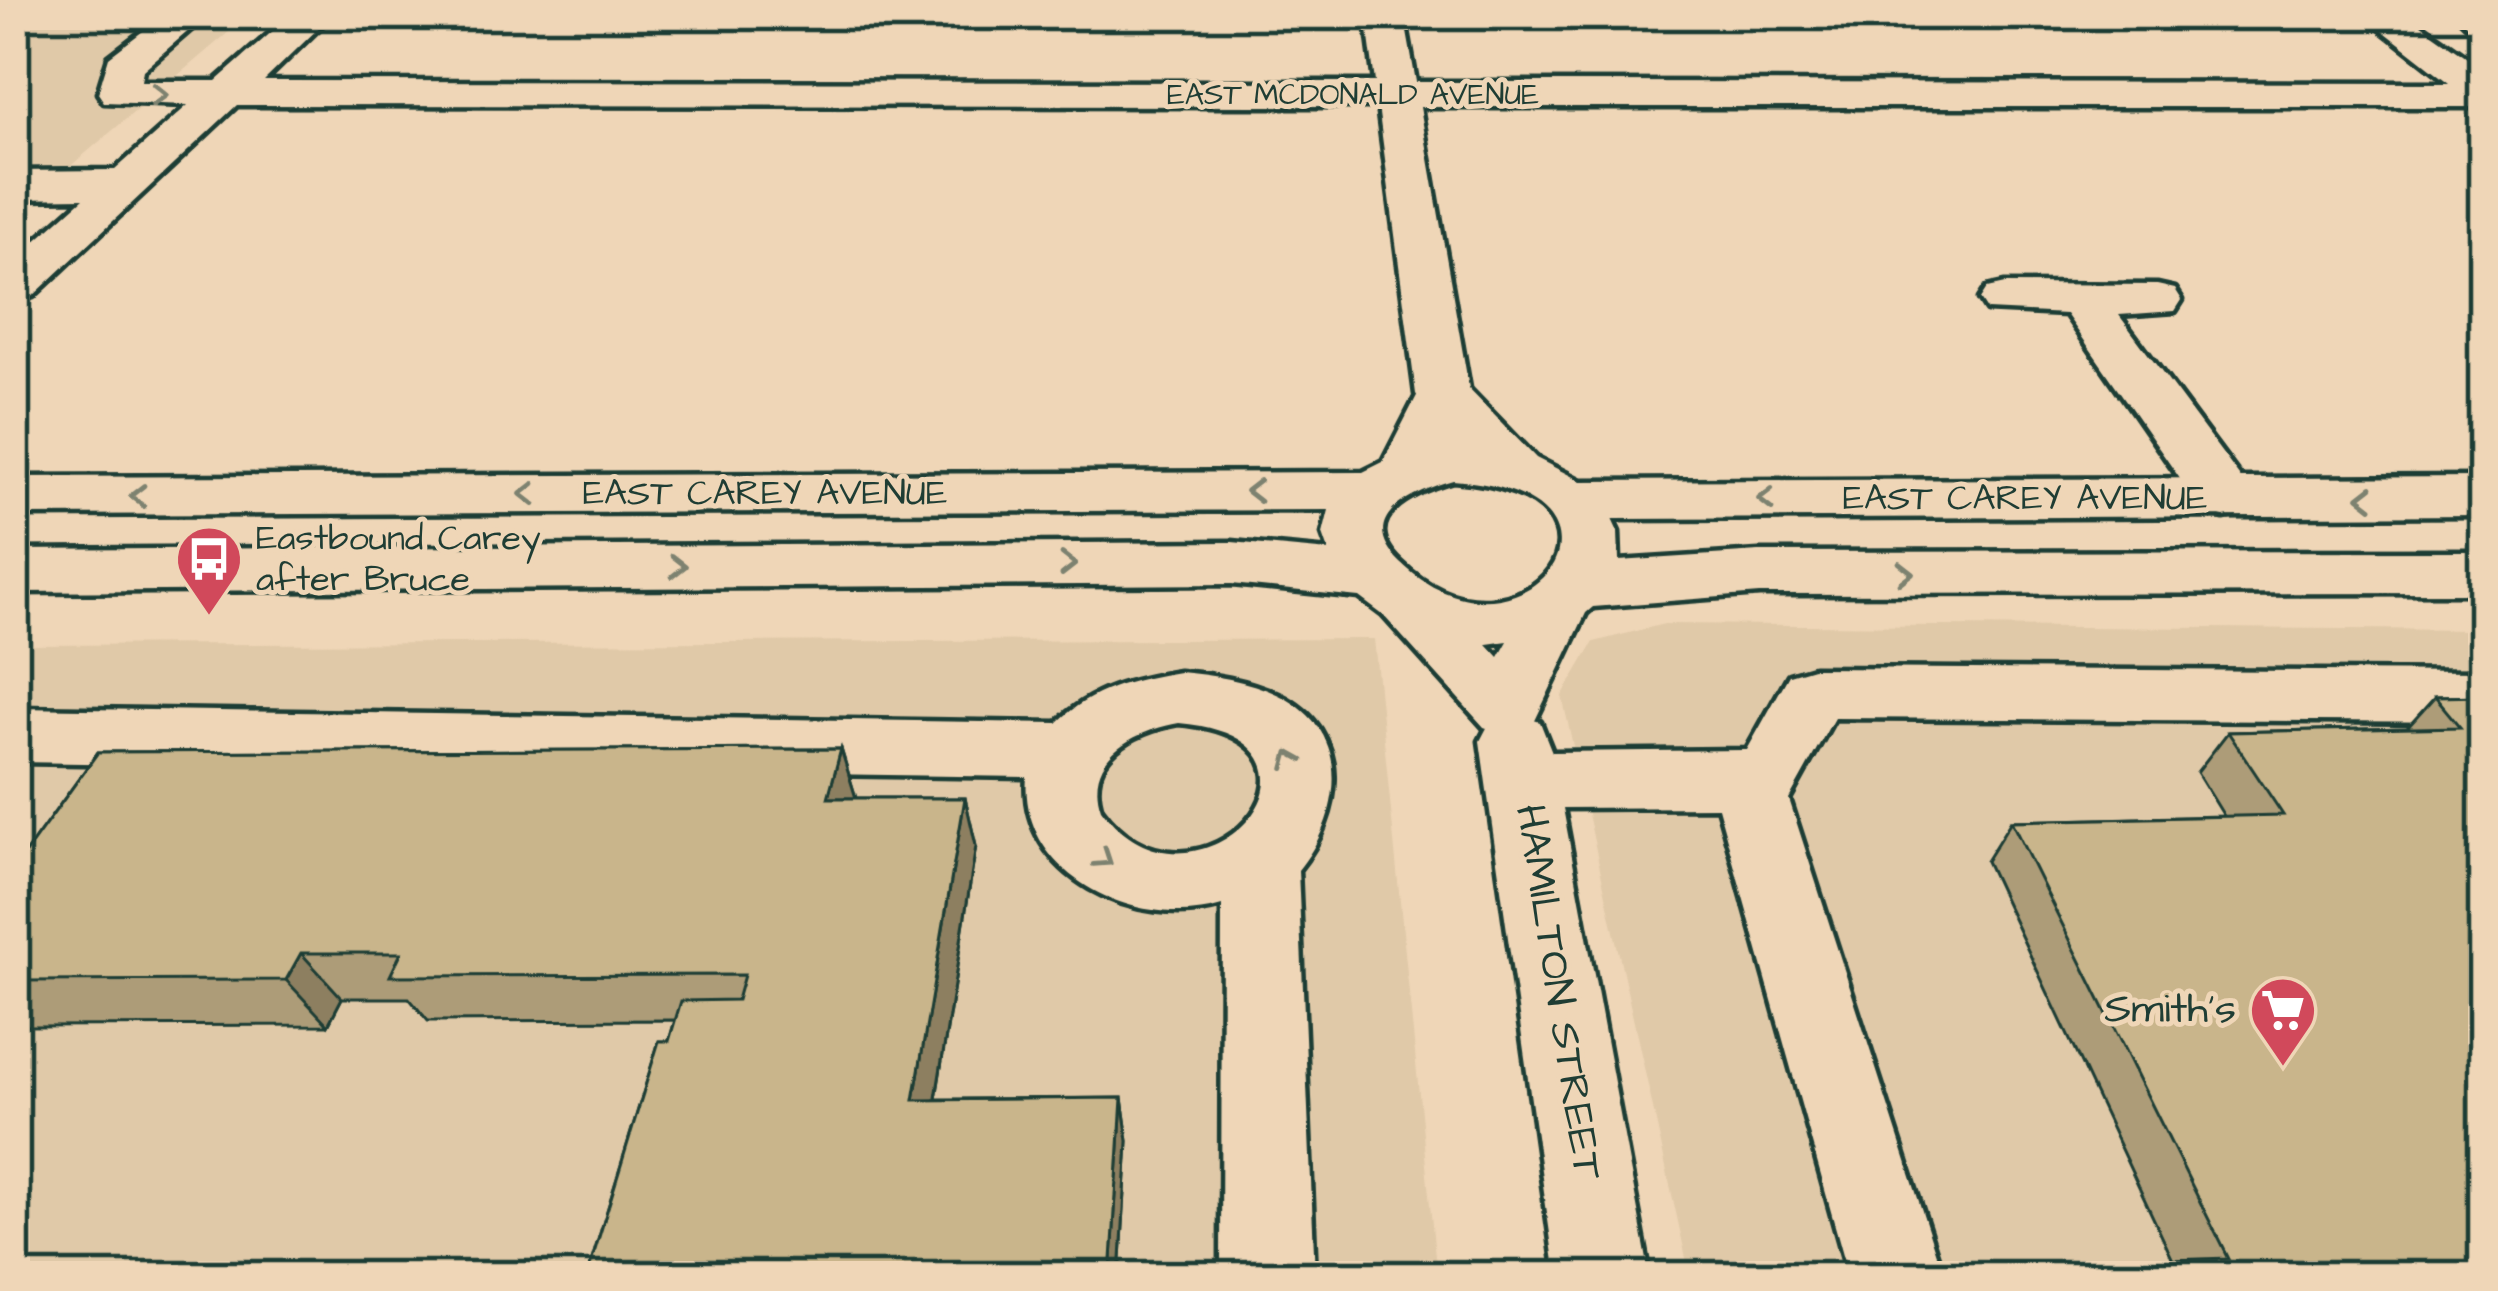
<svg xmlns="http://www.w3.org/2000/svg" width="2498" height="1291" font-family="'Architects Daughter',sans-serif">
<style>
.built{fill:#e0c9a8}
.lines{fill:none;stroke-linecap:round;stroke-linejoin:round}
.minor-casing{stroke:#1f3d34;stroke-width:9}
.major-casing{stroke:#1f3d34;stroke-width:9}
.minor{fill:#efd6b7;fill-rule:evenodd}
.major{fill:#efd6b7;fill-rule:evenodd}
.wall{fill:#ad9c78;stroke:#1f3d34;stroke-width:3}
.shaded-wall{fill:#8d7f61;stroke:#1f3d34;stroke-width:3}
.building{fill:#c9b58b;stroke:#1f3d34;stroke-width:3}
.oneway{stroke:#7d826f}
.labels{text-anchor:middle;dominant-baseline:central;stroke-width:10;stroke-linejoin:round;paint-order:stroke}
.far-street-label{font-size:30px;fill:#1f3d34;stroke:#efd6b7}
.street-label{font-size:36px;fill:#1f3d34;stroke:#efd6b7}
.poi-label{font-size:36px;fill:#1f3d34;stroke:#efd6b7;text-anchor:start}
.near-street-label{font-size:42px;fill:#1f3d34;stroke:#efd6b7}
.near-poi-label{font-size:42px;fill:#1f3d34;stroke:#efd6b7;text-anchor:end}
</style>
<rect width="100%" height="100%" fill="#efd6b7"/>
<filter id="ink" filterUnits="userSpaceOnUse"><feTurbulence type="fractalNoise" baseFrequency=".00833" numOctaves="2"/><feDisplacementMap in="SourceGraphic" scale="24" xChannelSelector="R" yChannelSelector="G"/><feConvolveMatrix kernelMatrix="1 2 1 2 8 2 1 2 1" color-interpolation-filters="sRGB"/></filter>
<g filter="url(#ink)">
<g class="built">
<polygon points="15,15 249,15 54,180 15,180"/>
<polygon points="1664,624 2483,630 2483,1276 1690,1276 1562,696 1594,642"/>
<polygon points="1374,639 1437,1276 15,1276 15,645"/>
</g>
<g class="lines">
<g class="minor-casing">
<g id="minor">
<polygon points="164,15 207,15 143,70 141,81 216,81 291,15 332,15 264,81 1375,82 1366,15 1404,15 1416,82 2450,83 2363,15 2407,15 2483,68 2483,107 1420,107 1470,394 1462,406 1443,410 1424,406 1416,394 1378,106 237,105 33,296 15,300 15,259 84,198 15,199 15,171 115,170 188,105 104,102 98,93 109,57"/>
<polygon points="2005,284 2157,285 2175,289 2182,300 2175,311 2119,315 2245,484 2254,498 2245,512 2224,517 2203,512 2066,314 1987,310 1980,299 1987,288"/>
<polygon points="1813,668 2483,672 2483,722 1834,718 1789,799 1943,1276 1849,1276 1718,807 1563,808 1650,1276 1556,1276 1480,741 1490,722 1515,714 1540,722 1552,752 1747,750 1789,675"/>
<path d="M1179,672C1213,675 1247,680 1279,695C1354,731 1343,815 1298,870L1315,1276H1221L1222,906C1138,931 1018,876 1027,777L15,762V708L1057,723C1091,689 1132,680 1179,672ZM1179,723C1371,740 1195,938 1101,809C1083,756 1135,731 1179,723Z"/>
</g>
</g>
<g class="major-casing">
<g id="major">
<polygon points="2457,15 2483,15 2483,31 2470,28"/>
<path d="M1443,378L1462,382L1536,458L1581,481L2483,477V515L1612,519L1618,532L1619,561L1759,552L2483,551V593L1759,594L1593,607L1586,613L1532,727L1508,735L1484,727L1383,615L1359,597L1232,584L15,592V550L1232,542L1329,551L1323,534L1329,510L15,515V477L1363,472L1383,462L1424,382ZM1453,480C1660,495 1520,677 1401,563C1352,517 1415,491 1453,480ZM1508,641L1499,657L1487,644Z"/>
</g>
</g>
<use href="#minor" class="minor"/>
<use href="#major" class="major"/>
</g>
<g class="wall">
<polygon points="2483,696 2483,1276 2101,1276 2117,1262 2173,1260 1986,861 2011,821 2224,816 2197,772 2228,732 2407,728 2435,697"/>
<polygon points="841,749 856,798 965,798 976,846 936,1099 1122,1098 1128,1141 1120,1276 587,1276 659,1041 669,1041 675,1020 428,1021 409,998 342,998 328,1025 15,1026 15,867 98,752"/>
</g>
<g class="shaded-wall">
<polygon points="841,749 856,798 828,798"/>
<polygon points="965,798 976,846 929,1142 914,1100"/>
<polygon points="301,953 342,998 328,1025 286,980"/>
<polygon points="1122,1098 1128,1141 1120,1276 1111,1276"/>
</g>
<g class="building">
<polygon points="2483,696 2483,1276 2124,1276 2117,1262 2228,1258 2011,821 2283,815 2228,732 2460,727 2435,697"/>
<polygon points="841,749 828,798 965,798 914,1100 1122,1098 1111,1276 587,1276 659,1041 669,1041 681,1001 737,1000 744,975 390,976 401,953 301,953 286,980 15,981 15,867 98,752"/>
</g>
<defs><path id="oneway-chevron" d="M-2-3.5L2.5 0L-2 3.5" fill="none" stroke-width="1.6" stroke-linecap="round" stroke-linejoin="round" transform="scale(3)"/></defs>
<g class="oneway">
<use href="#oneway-chevron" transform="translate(159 95) rotate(2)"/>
<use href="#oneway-chevron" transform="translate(1254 491) rotate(180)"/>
<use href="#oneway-chevron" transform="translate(528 494) rotate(180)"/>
<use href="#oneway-chevron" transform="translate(138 496) rotate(180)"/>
<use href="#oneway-chevron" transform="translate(2366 497) rotate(180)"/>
<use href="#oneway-chevron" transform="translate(1766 499) rotate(180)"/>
<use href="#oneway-chevron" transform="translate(1068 564)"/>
<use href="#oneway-chevron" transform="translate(678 566)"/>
<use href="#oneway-chevron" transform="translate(1905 573)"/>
<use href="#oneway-chevron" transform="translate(1291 759) rotate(-113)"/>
<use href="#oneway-chevron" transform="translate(1104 859) rotate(34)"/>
</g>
</g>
<defs>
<g id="bus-pin" transform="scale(3.45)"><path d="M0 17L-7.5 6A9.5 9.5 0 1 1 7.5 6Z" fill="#d1495b" stroke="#efd6b7"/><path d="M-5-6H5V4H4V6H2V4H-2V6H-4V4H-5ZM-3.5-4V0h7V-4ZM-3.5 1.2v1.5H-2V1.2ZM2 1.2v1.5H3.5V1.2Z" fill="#fff"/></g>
<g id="supermarket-pin" transform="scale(3.45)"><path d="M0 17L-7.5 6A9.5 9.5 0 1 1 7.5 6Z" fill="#d1495b" stroke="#efd6b7"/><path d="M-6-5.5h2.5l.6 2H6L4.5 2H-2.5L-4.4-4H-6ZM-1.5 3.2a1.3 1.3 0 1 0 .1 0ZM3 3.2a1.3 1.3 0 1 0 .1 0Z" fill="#fff"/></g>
</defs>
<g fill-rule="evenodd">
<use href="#bus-pin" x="209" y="559"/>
<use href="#supermarket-pin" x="2283" y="1010"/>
</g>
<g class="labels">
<g class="far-street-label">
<text x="1353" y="95">EAST MCDONALD AVENUE</text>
</g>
<g class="street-label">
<text x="765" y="493">EAST CAREY AVENUE</text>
<text x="2025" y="498">EAST CAREY AVENUE</text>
</g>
<g class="poi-label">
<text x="256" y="538">Eastbound Carey<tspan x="256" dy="41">after Bruce</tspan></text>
</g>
<g class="near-street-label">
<text transform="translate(1558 992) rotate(81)">HAMILTON STREET</text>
</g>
<g class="near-poi-label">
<text x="2236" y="1010">Smith's</text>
</g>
</g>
<rect width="2498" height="1291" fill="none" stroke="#efd6b7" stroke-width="60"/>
<rect x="30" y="30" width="2438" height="1231" fill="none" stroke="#1f3d34" stroke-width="4.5" filter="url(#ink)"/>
</svg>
